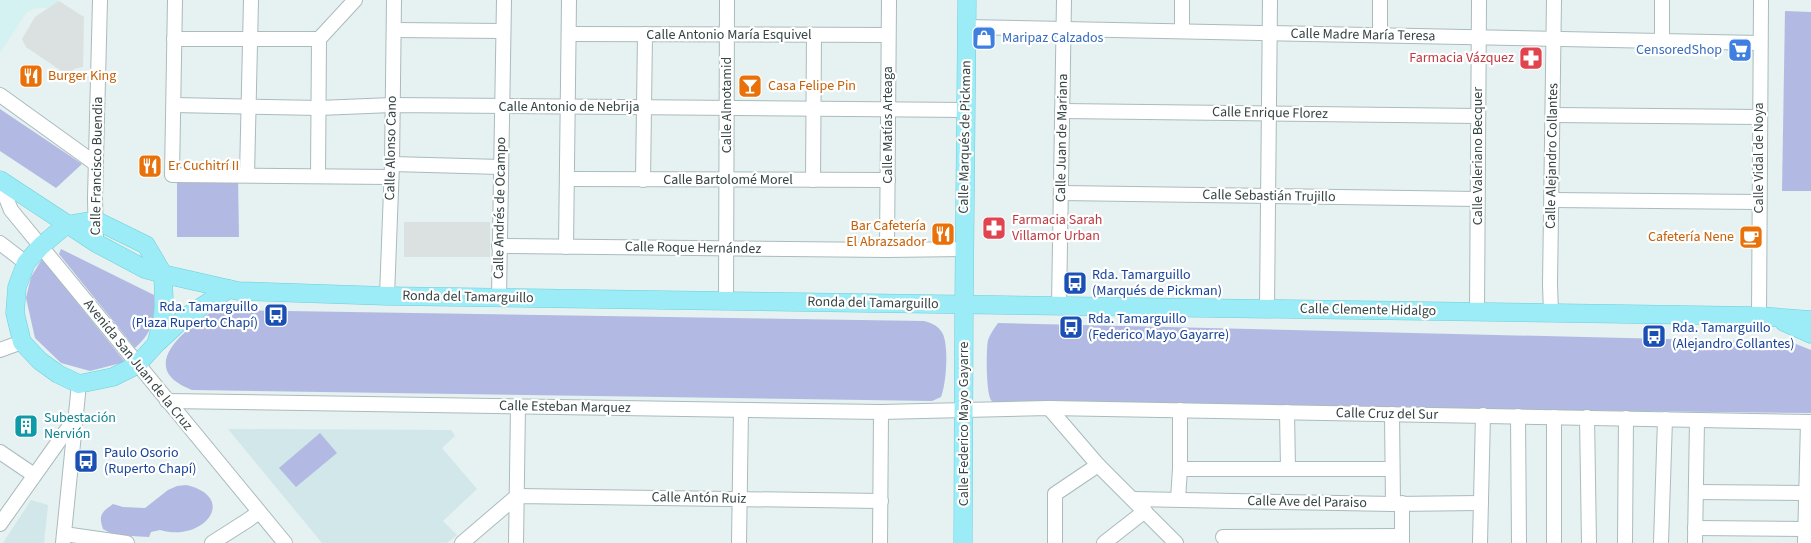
<svg xmlns="http://www.w3.org/2000/svg" width="1811" height="543" font-family="'Source Sans 3',sans-serif">
<style>
.commercial{fill:#d3f2f1}
.education{fill:#d1e7ea}
.green{fill:#b2bae3}
.parking{fill:#dbe0e0}
.lines{fill:none;stroke-linecap:round;stroke-linejoin:round}
.minor-casing{stroke:#aabbbc;stroke-width:16}
.major-casing{stroke:#6dcfda;stroke-width:19}
.minor{stroke:#fff;stroke-width:14}
.major{stroke:#9becf6;stroke-width:18}
.labels{text-anchor:middle;dominant-baseline:central;stroke-width:4.5;stroke-linejoin:round;paint-order:stroke}
.street-label{font-size:14px;fill:#364444;stroke:#fff}
.shop-label{font-size:14px;fill:#366cbe;stroke:#fff;text-anchor:start}
.health-label{font-size:14px;fill:#be3a42;stroke:#fff;text-anchor:end}
.food-label{font-size:14px;fill:#c56008;stroke:#fff;text-anchor:start}
.transit-label{font-size:14px;fill:#164399;stroke:#fff;text-anchor:start}
.culture-label{font-size:14px;fill:#0d838f;stroke:#fff;text-anchor:start}
</style>
<rect width="100%" height="100%" fill="#e6f1f2"/>
<polygon class="commercial" points="1,0 57,0 59,1 50,7 33,9 26,13 0,53 0,2"/>
<g class="education">
<polygon points="228,429 451,430 455,436 442,448 477,489 443,521 457,535 447,543 322,543"/>
<polygon points="31,500 48,505 44,543 3,543"/>
</g>
<g class="green">
<polygon points="1785,11 1811,12 1811,191 1782,191"/>
<polygon points="0,109 82,164 56,188 0,151"/>
<polygon points="177,175 238,175 239,237 177,237"/>
<path d="M61,249L154,295C155,319 153,332 135,348L59,254Z"/>
<polygon points="42,259 125,362 90,371 61,363 35,338 26,298 31,277"/>
<path d="M215,310L924,321C931,323 937,325 941,331C950,342 946,385 941,397L932,401L192,390C134,368 186,328 215,310Z"/>
<path d="M998,323L1791,342L1811,350V413L997,404C994,403 992,402 991,400C986,392 986,349 988,340C990,334 994,329 998,323Z"/>
<polygon points="320,433 337,453 296,487 279,468"/>
<path d="M186,485C239,497 204,543 160,530L151,532L149,537L114,535L103,529C98,515 102,512 113,504L123,507L145,508L168,490L177,486Z"/>
</g>
<g class="parking">
<polygon points="59,1 84,17 83,67 74,69 69,76 26,47 22,39 35,17"/>
<rect x="404" y="222" width="86" height="35"/>
</g>
<g class="lines">
<g class="minor-casing">
<g id="minor">
<polyline points="175,0 172,175 391,177"/>
<polyline points="966,27 1760,43"/>
<polyline points="394,30 503,31"/>
<polyline points="1182,31 1182,0"/>
<polyline points="569,34 888,35"/>
<polyline points="1380,35 1380,0"/>
<polyline points="174,39 319,39"/>
<polyline points="319,39 355,0"/>
<polyline points="1662,41 1662,0"/>
<polyline points="0,95 96,164"/>
<polyline points="174,105 319,108 392,105 965,110"/>
<polyline points="1062,111 1478,116"/>
<polyline points="1553,115 1760,117"/>
<polyline points="392,164 501,167"/>
<polyline points="247,175 251,0"/>
<polyline points="318,176 319,39"/>
<polyline points="568,179 888,180"/>
<polyline points="643,180 645,34"/>
<polyline points="813,180 814,35"/>
<polyline points="0,183 11,210 285,543"/>
<polyline points="1061,193 1477,199"/>
<polyline points="1552,200 1759,202"/>
<polyline points="0,243 26,263"/>
<polyline points="96,243 95,198 100,0"/>
<polyline points="499,246 887,250 964,249"/>
<polyline points="566,247 569,0"/>
<polyline points="887,250 889,0"/>
<polyline points="387,296 392,164 394,0"/>
<polyline points="499,297 504,0"/>
<polyline points="726,300 727,0"/>
<polyline points="1059,305 1064,0"/>
<polyline points="1267,308 1270,0"/>
<polyline points="1477,312 1479,0"/>
<polyline points="1551,313 1550,284 1554,0"/>
<polyline points="1759,316 1761,0"/>
<polyline points="0,350 22,342"/>
<polyline points="167,401 881,412 1049,408 1811,422"/>
<polyline points="1049,408 1098,465 1176,543"/>
<polyline points="1287,412 1288,469"/>
<polyline points="1392,414 1393,504"/>
<polyline points="1518,416 1519,543"/>
<polyline points="1554,417 1554,543"/>
<polyline points="1587,417 1589,543"/>
<polyline points="0,452 34,475"/>
<polyline points="1180,469 1392,469"/>
<polyline points="1696,492 1806,493"/>
<polyline points="1132,499 1393,504 1481,503"/>
<polyline points="1178,499 1180,469 1180,410"/>
<polyline points="0,524 76,417"/>
<polyline points="1695,528 1806,529"/>
<polyline points="64,534 127,543"/>
<polyline points="1223,537 1402,536"/>
<polyline points="63,543 79,384"/>
<polyline points="212,543 248,520 259,512"/>
<polyline points="462,543 517,496 881,501"/>
<polyline points="516,543 518,407"/>
<polyline points="739,543 741,410"/>
<polyline points="880,543 881,412"/>
<polyline points="1055,543 1055,494 1098,465"/>
<polyline points="1104,543 1145,511"/>
<polyline points="1402,543 1402,503"/>
<polyline points="1480,543 1483,415"/>
<polyline points="1625,543 1626,418"/>
<polyline points="1661,543 1665,419"/>
<polyline points="1695,543 1697,420"/>
<polyline points="1805,543 1808,422"/>
</g>
</g>
<g class="major-casing">
<g id="major">
<polyline points="0,180 96,243 145,269 163,274 238,291 387,296 1759,316 1811,320"/>
<polyline points="1784,322 1811,334"/>
<polyline points="156,344 162,322 164,302 163,274 146,245 95,220 66,225 41,246 26,263 17,287 15,313 22,342 40,361 58,374 79,384 113,377 137,365 156,344 184,318 229,289"/>
<polyline points="963,543 964,304 967,0"/>
</g>
</g>
<use href="#minor" class="minor"/>
<use href="#major" class="major"/>
</g>
<defs>
<g id="shop-square" transform="scale(1.25)"><rect x="-9" y="-9" width="18" height="18" rx="4" fill="#3f7fe0" stroke="#fff"/><path d="M-5-2.5h2.3a2.7 3.5 0 0 1 5.4 0H5L5.5 6h-11ZM-1.5-2.5h3a1.5 2.3 0 0 0-3 0Z" fill="#fff"/></g>
<g id="supermarket-square" transform="scale(1.25)"><rect x="-9" y="-9" width="18" height="18" rx="4" fill="#3f7fe0" stroke="#fff"/><path d="M-6-5.5h2.5l.6 2H6L4.5 2H-2.5L-4.4-4H-6ZM-1.5 3.2a1.3 1.3 0 1 0 .1 0ZM3 3.2a1.3 1.3 0 1 0 .1 0Z" fill="#fff"/></g>
<g id="pharmacy-square" transform="scale(1.25)"><rect x="-9" y="-9" width="18" height="18" rx="4" fill="#e0444e" stroke="#fff"/><path d="M-2-6h4v4h4v4h-4v4h-4v-4h-4v-4h4Z" fill="#fff"/></g>
<g id="restaurant-square" transform="scale(1.25)"><rect x="-9" y="-9" width="18" height="18" rx="4" fill="#e8710a" stroke="#fff"/><path d="M-5-6h1v4h1v-4h1v4h1v-4h1v5L-1.5 .5V6h-2V.5L-5-1ZM5-6V6H3V1.5H1.5Q1.5-4 5-6Z" fill="#fff"/></g>
<g id="bar-square" transform="scale(1.25)"><rect x="-9" y="-9" width="18" height="18" rx="4" fill="#e8710a" stroke="#fff"/><path d="M-6-5H6L.8 .8V4.5H3.5V6h-7V4.5H-.8V.8Z" fill="#fff"/></g>
<g id="cafe-square" transform="scale(1.25)"><rect x="-9" y="-9" width="18" height="18" rx="4" fill="#e8710a" stroke="#fff"/><path d="M-5.5-4.5H6V0H3Q3 3.5 0 3.5H-2.5Q-5.5 3.5-5.5 0ZM3-3.2v2h1.7v-2ZM-6 4.5H4V6H-6Z" fill="#fff"/></g>
<g id="bus-square" transform="scale(1.25)"><rect x="-9" y="-9" width="18" height="18" rx="4" fill="#1a4fb4" stroke="#fff"/><path d="M-5-6H5V4H4V6H2V4H-2V6H-4V4H-5ZM-3.5-4V0h7V-4ZM-3.5 1.2v1.5H-2V1.2ZM2 1.2v1.5H3.5V1.2Z" fill="#fff"/></g>
<g id="building-square" transform="scale(1.25)"><rect x="-9" y="-9" width="18" height="18" rx="4" fill="#0f9aa8" stroke="#fff"/><path d="M-4-6H4V6H1V3H-1V6H-4ZM-2.5-4.3h1.7v1.8h-1.7ZM.8-4.3h1.7v1.8H.8ZM-2.5-1h1.7V.8h-1.7ZM.8-1h1.7V.8H.8Z" fill="#fff"/></g>
</defs>
<g fill-rule="evenodd">
<use href="#shop-square" x="984" y="38"/>
<use href="#supermarket-square" x="1740" y="50"/>
<use href="#pharmacy-square" x="1531" y="58"/>
<use href="#restaurant-square" x="31" y="76"/>
<use href="#bar-square" x="750" y="86"/>
<use href="#restaurant-square" x="150" y="166"/>
<use href="#pharmacy-square" x="994" y="228"/>
<use href="#restaurant-square" x="943" y="234"/>
<use href="#cafe-square" x="1751" y="237"/>
<use href="#bus-square" x="1075" y="283"/>
<use href="#bus-square" x="276" y="315"/>
<use href="#bus-square" x="1071" y="327"/>
<use href="#bus-square" x="1654" y="336"/>
<use href="#building-square" x="26" y="426"/>
<use href="#bus-square" x="86" y="461"/>
</g>
<g class="labels">
<g class="street-label">
<text x="729" y="35">Calle Antonio María Esquivel</text>
<text transform="translate(1363 35) rotate(1)">Calle Madre María Teresa</text>
<text transform="translate(727 105) rotate(-90)">Calle Almotamid</text>
<text x="569" y="107">Calle Antonio de Nebrija</text>
<text transform="translate(1270 113) rotate(1)">Calle Enrique Florez</text>
<text transform="translate(888 125) rotate(-90)">Calle Matías Arteaga</text>
<text transform="translate(965 137) rotate(-89)">Calle Marqués de Pickman</text>
<text transform="translate(1062 138) rotate(-89)">Calle Juan de Mariana</text>
<text transform="translate(391 148) rotate(-89)">Calle Alonso Cano</text>
<text transform="translate(1478 156) rotate(-90)">Calle Valeriano Becquer</text>
<text transform="translate(1552 156) rotate(-89)">Calle Alejandro Collantes</text>
<text transform="translate(1759 158) rotate(-90)">Calle Vidal de Noya</text>
<text transform="translate(97 166) rotate(-89)">Calle Francisco Buendia</text>
<text x="728" y="180">Calle Bartolomé Morel</text>
<text transform="translate(1269 196) rotate(1)">Calle Sebastián Trujillo</text>
<text transform="translate(500 208) rotate(-89)">Calle Andrés de Ocampo</text>
<text transform="translate(693 248) rotate(1)">Calle Roque Hernández</text>
<text transform="translate(468 297) rotate(1)">Ronda del Tamarguillo</text>
<text transform="translate(873 303) rotate(1)">Ronda del Tamarguillo</text>
<text transform="translate(1368 310) rotate(1)">Calle Clemente Hidalgo</text>
<text transform="translate(138 365) rotate(51)">Avenida San Juan de la Cruz</text>
<text transform="translate(565 407) rotate(1)">Calle Esteban Marquez</text>
<text transform="translate(1387 414) rotate(1)">Calle Cruz del Sur</text>
<text transform="translate(964 424) rotate(-90)">Calle Federico Mayo Gayarre</text>
<text transform="translate(699 498) rotate(1)">Calle Antón Ruiz</text>
<text transform="translate(1307 502) rotate(1)">Calle Ave del Paraiso</text>
</g>
<g class="shop-label">
<text x="1002" y="38">Maripaz Calzados</text>
<text x="1722" y="50" text-anchor="end">CensoredShop</text>
</g>
<g class="health-label">
<text x="1514" y="58">Farmacia Vázquez</text>
<text x="1012" y="220" text-anchor="start">Farmacia Sarah<tspan x="1012" dy="16">Villamor Urban</tspan></text>
</g>
<g class="food-label">
<text x="48" y="76">Burger King</text>
<text x="768" y="86">Casa Felipe Pin</text>
<text x="168" y="166">Er Cuchitrí II</text>
<text x="926" y="226" text-anchor="end">Bar Cafetería<tspan x="926" dy="16">El Abrazsador</tspan></text>
<text x="1734" y="237" text-anchor="end">Cafetería Nene</text>
</g>
<g class="transit-label">
<text x="1092" y="275">Rda. Tamarguillo<tspan x="1092" dy="16">(Marqués de Pickman)</tspan></text>
<text x="258" y="307" text-anchor="end">Rda. Tamarguillo<tspan x="258" dy="16">(Plaza Ruperto Chapí)</tspan></text>
<text x="1088" y="319">Rda. Tamarguillo<tspan x="1088" dy="16">(Federico Mayo Gayarre)</tspan></text>
<text x="1672" y="328">Rda. Tamarguillo<tspan x="1672" dy="16">(Alejandro Collantes)</tspan></text>
<text x="104" y="453">Paulo Osorio<tspan x="104" dy="16">(Ruperto Chapí)</tspan></text>
</g>
<g class="culture-label">
<text x="44" y="418">Subestación<tspan x="44" dy="16">Nervión</tspan></text>
</g>
</g>
</svg>
